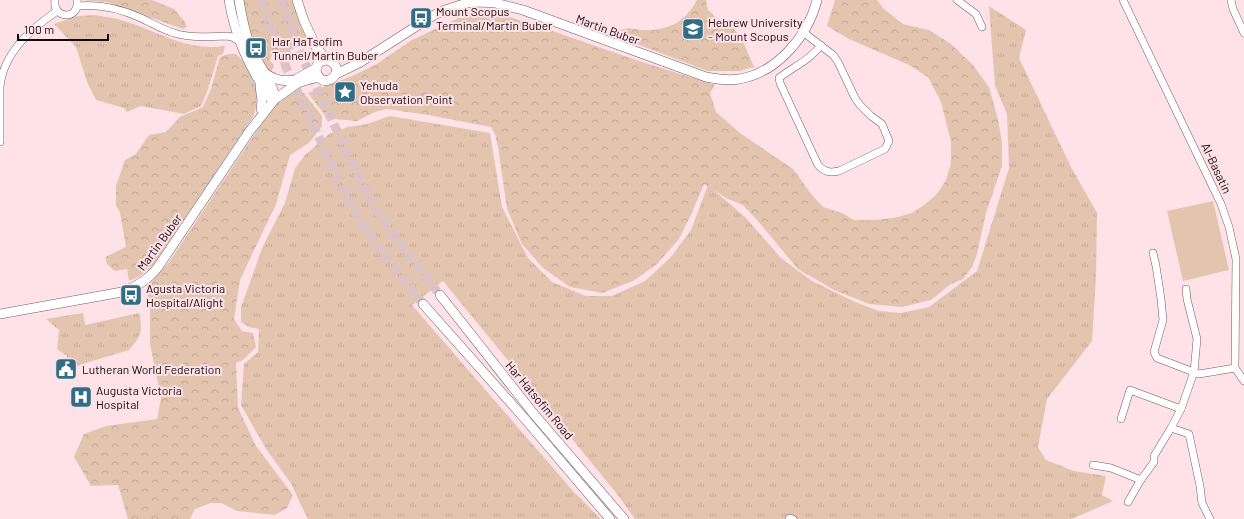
<svg xmlns="http://www.w3.org/2000/svg" width="1244" height="519" font-family="Barlow,sans-serif">
<style>
.grass{fill:url(#grass-tufts)}
.forest{fill:url(#forest-crowns)}
.garden{fill:#e3c5af}
.lines{fill:none;stroke-linecap:round;stroke-linejoin:round}
.secondary-tunnel{stroke:#dbc2c7;stroke-width:9;stroke-dasharray:9 4.5;stroke-linecap:butt}
.street-casing{stroke:#725a60;stroke-width:8}
.secondary-casing{stroke:#725a60;stroke-width:10}
.street{stroke:#fff;stroke-width:7}
.secondary{stroke:#fff;stroke-width:9}
.labels{text-anchor:middle;dominant-baseline:central;stroke-width:4;stroke-linejoin:round;paint-order:stroke}
.poi-label{font-size:12px;fill:#130a0c;stroke:#fee2e8;text-anchor:start}
.street-label{font-size:12px;fill:#130a0c;stroke:#fee2e8}
</style>
<defs>
<pattern id="grass-tufts" width="24" height="20" patternUnits="userSpaceOnUse"><rect width="24" height="20" fill="#e3c5af"/><path d="M3 7l-1-3M5 7V3M7 7l1-3M15 17l-1-3M17 17v-4M19 17l1-3" fill="none" stroke="#c2a895"/></pattern>
<pattern id="forest-crowns" width="20" height="18" patternUnits="userSpaceOnUse"><rect width="20" height="18" fill="#e3c5af"/><path d="M2 6a3 3 0 1 1 6 0M12 15a3 3 0 1 1 6 0" fill="none" stroke="#c2a895"/></pattern>
</defs>
<rect width="100%" height="100%" fill="#fee2e8"/>
<g class="grass">
<polygon points="989,6 1026,30 1019,58 1071,167 1097,213 1096,277 1092,341 1047,399 1038,447 1046,460 1074,471 1106,476 1102,495 1113,501 1072,519 635,519 617,494 443,281 412,305 573,491 601,519 308,519 299,501 292,485 266,449 241,405 244,364 258,352 259,329 249,327 241,322 241,307 263,246 285,203 295,168 305,155 329,134 348,127 367,124 390,116 490,133 502,207 528,258 552,282 586,296 612,296 645,281 671,257 691,230 708,185 745,217 781,258 812,281 855,302 879,311 901,313 929,307 977,271 1009,168 1007,114 995,86"/>
<path d="M96,15C104,17 113,17 121,20C157,30 185,52 225,46L223,54L218,56L207,92L201,106L184,114L141,106L127,112L124,108L96,100L87,82L76,47L54,24L77,16Z"/>
<path d="M83,313L85,325L139,313C143,331 142,335 129,350L66,369L67,356L57,349L59,330L46,319Z"/>
</g>
<g class="forest">
<polygon points="82,0 152,0 174,9 185,22 187,27 183,29 107,2"/>
<polygon points="243,0 295,0 309,40 290,50 294,58 281,65 280,62 283,54 274,49 270,61 274,65 271,72 262,63 255,50 249,29"/>
<path d="M697,0H706L708,10L722,23L734,29L742,39L754,67L739,71H708L613,35C616,33 620,30 624,29C629,27 637,30 643,30C668,31 685,22 697,0Z"/>
<polygon points="835,0 877,0 884,9 903,24 929,30 951,44 973,65 989,87 998,119 1002,142 1002,166 986,213 977,254 972,267 963,279 951,284 931,300 902,307 869,304 834,290 798,269 757,220 743,205 728,199 704,184 690,217 679,239 657,264 633,281 602,293 570,287 543,268 522,244 507,209 498,147 495,134 491,127 428,115 387,109 375,112 357,121 334,119 328,111 324,114 308,93 352,76 375,65 412,40 467,14 500,14 538,26 636,60 715,85 710,93 716,112 740,133 793,169 812,195 823,207 842,213 854,220 873,220 894,218 912,213 927,203 937,194 946,180 951,163 951,142 941,102 928,77 920,72 909,65 849,39 827,26"/>
<polygon points="228,54 236,54 244,62 257,90 256,107 253,117 154,264 140,276 129,281 127,269 115,271 107,264 105,257 126,247 120,213 116,205 116,186 125,160 135,155 149,135 166,132 180,117 203,107 211,89 220,57"/>
<polygon points="292,93 304,93 322,116 322,126 309,143 290,155 276,204 240,280 234,319 242,331 253,333 256,347 243,360 236,363 238,408 256,446 293,495 287,508 275,515 237,511 221,503 211,503 195,509 190,519 128,519 118,485 91,486 74,457 84,434 106,426 157,419 161,398 150,344 150,310 147,287 169,262 266,117 277,104"/>
</g>
<polygon class="garden" points="1213,201 1229,270 1183,281 1167,211"/>
<g class="lines">
<g class="secondary-tunnel">
<polyline points="261,0 286,67 348,199 360,220 373,240 423,304"/>
<path d="M281,0L303,59L365,190C385,228 413,261 440,295"/>
</g>
<g class="street-casing">
<g id="street">
<path d="M55,0C52,19 80,21 77,0"/>
<polyline points="957,0 976,14 982,27"/>
<polyline points="1123,0 1221,204 1229,227 1236,259 1235,368 1244,381"/>
<polyline points="1231,0 1233,9 1244,33"/>
<path d="M78,6C99,4 121,9 141,18C152,23 163,30 174,33C190,38 210,37 227,36L232,37L239,41"/>
<path d="M803,32L833,55L838,62L855,98L860,105L871,116L882,124L889,141L885,149L839,171C830,173 824,172 818,165L780,83L779,78C793,67 810,60 821,45"/>
<path d="M0,142C0,124 0,105 0,87C3,53 31,29 57,11"/>
<polyline points="1153,253 1156,266 1161,299 1163,320 1154,352 1157,358 1199,374 1235,368"/>
<polyline points="1186,289 1187,299 1197,339 1194,372 1181,409 1171,428 1189,434 1200,486 1202,503 1210,519"/>
<polyline points="1121,419 1130,390 1181,409"/>
<polyline points="1093,465 1111,468 1141,480"/>
<polyline points="1128,502 1140,481 1154,462 1154,456 1171,428"/>
<polyline points="789,519 790,518 793,519"/>
</g>
</g>
<g class="secondary-casing">
<g id="secondary">
<path d="M229,0C235,37 249,66 269,97L275,99"/>
<path d="M239,0C242,18 245,35 252,51C259,66 274,84 275,99"/>
<polyline points="297,0 304,21 317,49"/>
<path d="M315,44C318,48 320,53 324,57C329,61 339,64 336,73C335,76 332,79 329,80C315,85 309,59 329,60"/>
<path d="M264,72C273,80 282,82 294,80"/>
<path d="M336,74L359,63L434,15L445,10L467,3L479,2L495,3L523,10L706,77C717,79 728,81 739,79C777,73 808,36 817,0"/>
<polyline points="298,78 316,68"/>
<polyline points="260,86 262,101 261,109"/>
<polyline points="440,295 533,413 624,519"/>
<polyline points="423,304 525,419 610,519"/>
<path d="M0,314L122,292C137,286 148,280 158,267L249,132L275,99L298,83L310,79L319,77"/>
</g>
</g>
<use href="#street" class="street"/>
<use href="#secondary" class="secondary"/>
</g>
<defs>
<g id="bus-square" transform="scale(1.15)"><rect x="-9" y="-9" width="18" height="18" rx="4" fill="#316d84" stroke="#fee2e8"/><path d="M-5-6H5V4H4V6H2V4H-2V6H-4V4H-5ZM-3.5-4V0h7V-4ZM-3.5 1.2v1.5H-2V1.2ZM2 1.2v1.5H3.5V1.2Z" fill="#fff"/></g>
<g id="university-square" transform="scale(1.15)"><rect x="-9" y="-9" width="18" height="18" rx="4" fill="#316d84" stroke="#fee2e8"/><path d="M0-5L7-2L0 1L-7-2ZM-4 1L0 2.5L4 1V4Q0 6-4 4Z" fill="#fff"/></g>
<g id="sight-square" transform="scale(1.15)"><rect x="-9" y="-9" width="18" height="18" rx="4" fill="#316d84" stroke="#fee2e8"/><path d="M0-6L1.8-2.2L6-1.7L2.9 1.2L3.7 5.4L0 3.3L-3.7 5.4L-2.9 1.2L-6-1.7L-1.8-2.2Z" fill="#fff"/></g>
<g id="civic-square" transform="scale(1.15)"><rect x="-9" y="-9" width="18" height="18" rx="4" fill="#316d84" stroke="#fee2e8"/><path d="M-.6-6.5H3V-4.5H.6V-3L4-1V1h2V6H-6V1h2V-1L-.6-3ZM-1.2 2.5V6h2.4V2.5Z" fill="#fff"/></g>
<g id="hospital-square" transform="scale(1.15)"><rect x="-9" y="-9" width="18" height="18" rx="4" fill="#316d84" stroke="#fee2e8"/><path d="M-5-5h3v3.5h4V-5h3V5h-3V1.5h-4V5h-3Z" fill="#fff"/></g>
</defs>
<g fill-rule="evenodd">
<use href="#bus-square" x="421" y="18"/>
<use href="#university-square" x="693" y="29"/>
<use href="#bus-square" x="256" y="48"/>
<use href="#sight-square" x="345" y="92"/>
<use href="#bus-square" x="131" y="295"/>
<use href="#civic-square" x="66" y="369"/>
<use href="#hospital-square" x="81" y="397"/>
</g>
<g class="labels">
<g class="poi-label">
<text x="436" y="11">Mount Scopus<tspan x="436" dy="14">Terminal/Martin Buber</tspan></text>
<text x="708" y="22">Hebrew University<tspan x="708" dy="14">- Mount Scopus</tspan></text>
<text x="272" y="41">Har HaTsofim<tspan x="272" dy="14">Tunnel/Martin Buber</tspan></text>
<text x="360" y="85">Yehuda<tspan x="360" dy="14">Observation Point</tspan></text>
<text x="146" y="288">Agusta Victoria<tspan x="146" dy="14">Hospital/Alight</tspan></text>
<text x="82" y="369">Lutheran World Federation</text>
<text x="96" y="390">Augusta Victoria<tspan x="96" dy="14">Hospital</tspan></text>
</g>
<g class="street-label">
<text transform="translate(608 29) rotate(20)">Martin Buber</text>
<text transform="translate(1217 168) rotate(65)">Al-Basatin</text>
<text transform="translate(159 242) rotate(-54)">Martin Buber</text>
<text transform="translate(540 400) rotate(50)">Har Hatsofim Road</text>
</g>
</g>
<path d="M18 34v6h90v-6" fill="none" stroke="#130a0c" stroke-width="2"/>
<text x="24" y="34" font-size="12" fill="#130a0c" stroke="#fee2e8" stroke-width="3" paint-order="stroke">100 m</text>
</svg>
